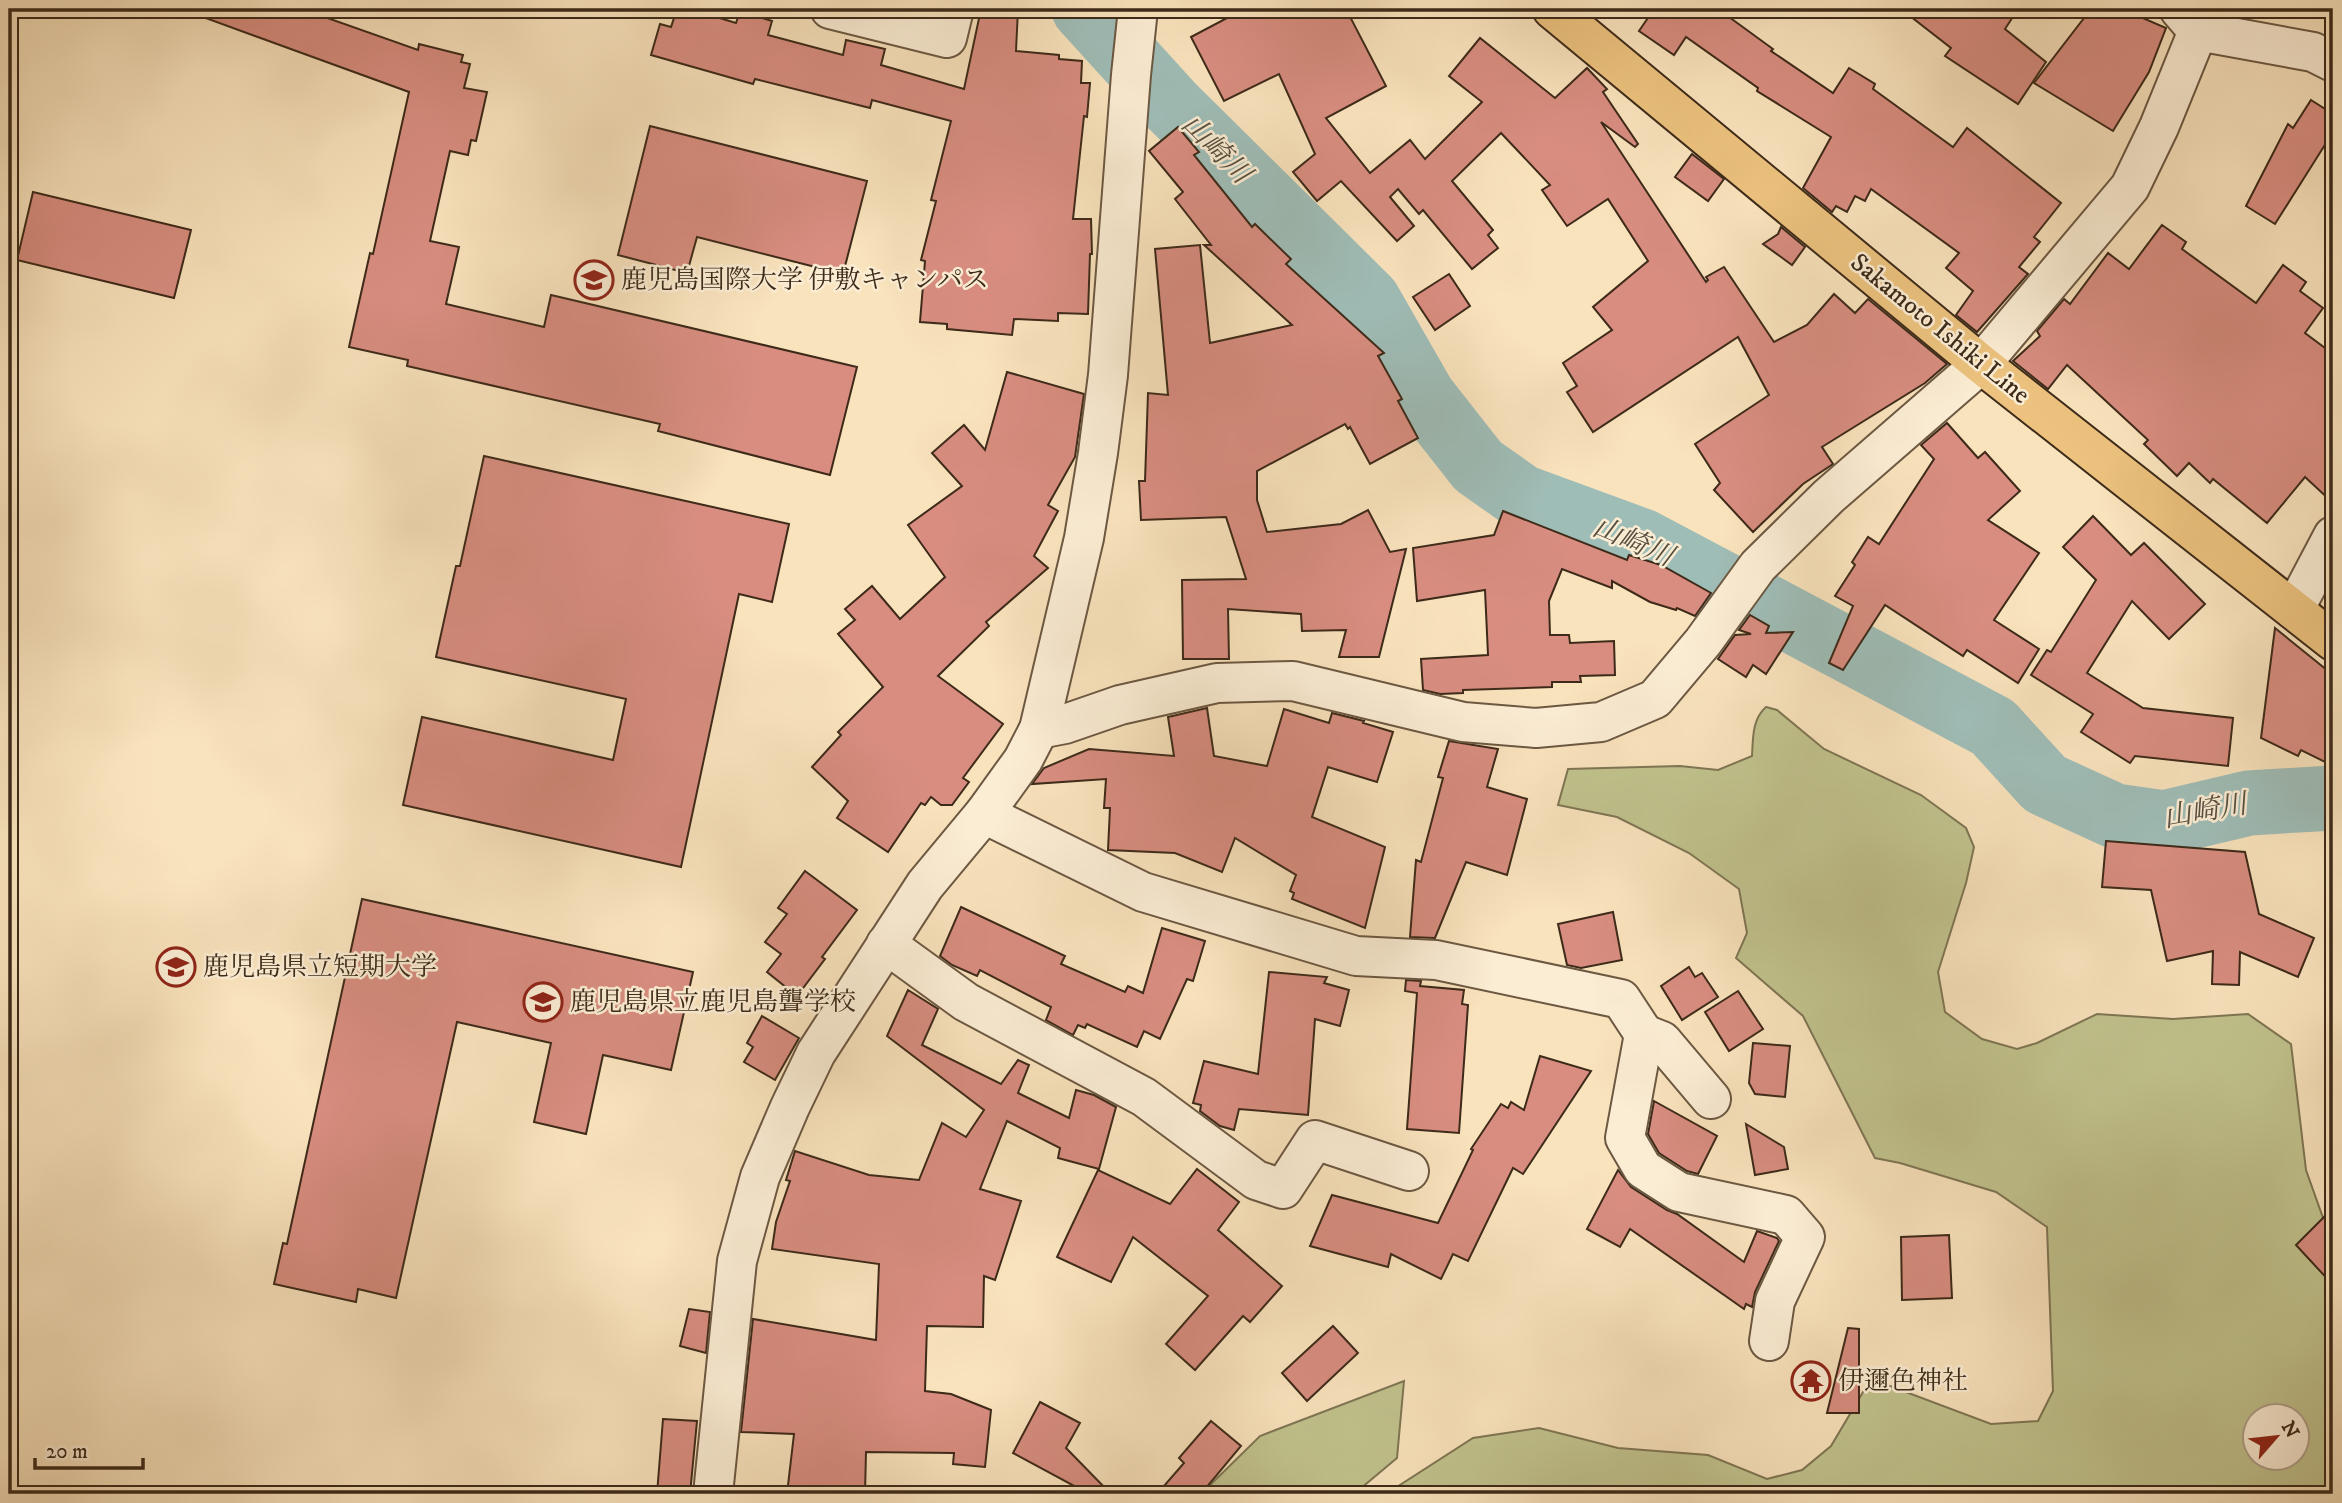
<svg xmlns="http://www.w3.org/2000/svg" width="2342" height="1503" font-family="'IM FELL DW Pica','Noto Serif JP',serif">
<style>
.green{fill:#c1c38e;stroke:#7f7654;stroke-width:2;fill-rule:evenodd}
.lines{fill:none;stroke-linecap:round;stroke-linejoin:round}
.river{stroke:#9fbdb7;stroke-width:65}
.building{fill:#d88d80;stroke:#3d2a19;stroke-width:2}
.minor-casing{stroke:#6c5842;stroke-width:42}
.major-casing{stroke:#3d2a19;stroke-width:42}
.minor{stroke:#fbedd4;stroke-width:38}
.major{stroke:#ecc27e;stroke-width:38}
.labels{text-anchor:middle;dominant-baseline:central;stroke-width:5;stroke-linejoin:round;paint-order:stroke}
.poi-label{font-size:26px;fill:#3d2a19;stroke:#fbedd4;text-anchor:start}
.street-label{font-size:26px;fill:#3d2a19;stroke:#fbedd4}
.water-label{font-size:28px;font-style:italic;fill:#564f40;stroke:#fbedd4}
</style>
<rect width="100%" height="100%" fill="#f9e3bd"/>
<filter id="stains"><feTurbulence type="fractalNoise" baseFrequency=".00286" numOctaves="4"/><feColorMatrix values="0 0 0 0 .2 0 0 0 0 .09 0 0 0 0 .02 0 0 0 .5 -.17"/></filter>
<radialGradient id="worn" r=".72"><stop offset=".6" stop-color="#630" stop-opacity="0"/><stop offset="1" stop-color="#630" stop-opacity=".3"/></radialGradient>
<g class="green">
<path d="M1766,707L1777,710L1824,749L1921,795L1966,828L1974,847L1966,883L1938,972L1945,1012L1982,1039L2017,1049L2037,1043L2097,1014L2173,1019L2248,1014L2291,1044L2306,1170L2333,1246V1494H1386L1473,1438L1539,1428L1618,1448L1708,1455L1767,1479L1802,1470L1831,1446L1866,1387L1890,1386L1991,1424L2038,1421L2053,1391L2047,1227L1996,1192L1900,1163L1875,1158L1803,1016L1736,958L1747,933L1739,889L1689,853L1617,817L1558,805L1568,769L1680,766L1718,770L1752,756C1753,739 1752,719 1766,707ZM2254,1416H2296V1458H2254Z"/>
<polygon points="1404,1381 1397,1458 1354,1494 1201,1494 1260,1436"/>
</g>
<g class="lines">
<polyline class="river" points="1084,9 1172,106 1368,300 1423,396 1478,466 1522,497 1642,541 1993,727 2045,784 2115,816 2164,823 2249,803 2333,798"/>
</g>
<g class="building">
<polygon points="190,9 302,9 418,50 419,44 463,55 461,62 470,64 464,88 487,92 476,141 471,140 468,155 450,151 430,241 459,247 446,304 544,327 551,295 857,367 830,475 658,431 660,424 407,366 408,360 349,347 370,253 373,254 409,92 189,12"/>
<polygon points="677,9 690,9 736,23 740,11 772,21 768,35 843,55 846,40 885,49 881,65 964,89 981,9 1018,9 1016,51 1059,55 1059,59 1082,61 1081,83 1090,83 1087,117 1084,116 1073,219 1091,219 1092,254 1090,254 1088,314 1058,313 1058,321 1014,319 1012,335 947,329 947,324 920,322 925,261 921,260 936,201 931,200 951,121 872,100 870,108 755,79 753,84 651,55 660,24 671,27"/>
<polygon points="1244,9 1346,9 1386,86 1326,118 1370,173 1410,140 1425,159 1482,102 1449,76 1480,38 1555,98 1587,68 1607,89 1603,92 1638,144 1635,147 1601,122 1706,282 1708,280 1706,277 1724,267 1774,342 1807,325 1834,294 1855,313 1868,299 1947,364 1925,383 1822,447 1833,464 1803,484 1753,532 1714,490 1720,483 1695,444 1769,395 1738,337 1593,432 1567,392 1577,386 1563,363 1612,330 1593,307 1648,261 1608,199 1567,226 1542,190 1550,185 1501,133 1452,181 1493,230 1488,235 1498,248 1472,269 1423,210 1419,214 1398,189 1390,197 1414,226 1397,241 1341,181 1317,201 1293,172 1315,154 1279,74 1224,101 1191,37"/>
<polygon points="1647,9 1718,9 1773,49 1771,51 1833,93 1849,68 1875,84 1873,89 1953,147 1967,128 2061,203 2034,237 2040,242 2019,267 2028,274 1977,332 1956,315 1973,291 1946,268 1959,253 1871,189 1865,201 1855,196 1847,212 1836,206 1832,212 1803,188 1831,137 1757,91 1758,88 1686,37 1674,55 1639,31 1652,12"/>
<polygon points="1901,9 2018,9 2005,29 2046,62 2018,104 1945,56 1951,48"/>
<polygon points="2091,9 2122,9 2166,28 2149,72 2113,131 2034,83"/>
<polygon points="2311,100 2333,114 2333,132 2275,224 2246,206 2288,124 2293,128"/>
<polygon points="650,126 867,181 843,274 697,237 687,273 618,255"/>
<polygon points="1178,127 1199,152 1194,155 1252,227 1255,224 1291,259 1286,264 1384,353 1378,356 1402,399 1398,401 1418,438 1370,464 1350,427 1348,429 1345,424 1257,471 1257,500 1267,532 1341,524 1368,510 1390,552 1406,549 1379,657 1339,657 1346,630 1302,631 1301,614 1228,609 1229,659 1183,659 1182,580 1246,579 1226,517 1141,520 1139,481 1145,481 1148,393 1168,395 1155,249 1200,245 1210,343 1292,325 1204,245 1211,245 1175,199 1183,192 1149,151"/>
<polygon points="1692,154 1724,179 1708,201 1675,177"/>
<polygon points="33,192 191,230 174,298 17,260"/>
<polygon points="2162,225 2186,242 2182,249 2256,303 2283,265 2306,282 2300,291 2323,308 2305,333 2333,354 2333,503 2305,477 2267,523 2213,479 2210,483 2189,463 2177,476 2144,444 2148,440 2067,365 2048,389 2013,361 2040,336 2037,331 2064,299 2070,304 2108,253 2129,269"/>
<polygon points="1781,227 1805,247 1792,265 1763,244 1778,234"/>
<polygon points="1449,274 1470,306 1435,330 1413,297"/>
<polygon points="1007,372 1084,394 1075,457 1048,505 1058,511 1034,556 1048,568 986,622 989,626 938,676 1003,724 963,778 969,782 952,805 941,805 931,797 925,805 921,803 888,852 837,818 848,801 812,767 841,735 838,732 883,687 838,634 855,620 845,609 872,586 900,619 945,577 908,525 962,486 932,453 964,425 985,450"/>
<polygon points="1947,423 1978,458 1985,452 2020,491 1988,520 2039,553 1994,620 2039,649 2018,683 1967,650 1963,656 1885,605 1843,670 1829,663 1853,606 1835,596 1855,565 1852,562 1868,537 1879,544 1934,459 1921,445"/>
<polygon points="484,456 789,524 772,602 739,594 681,867 403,805 422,717 613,760 626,699 436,657 456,566 460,566"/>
<polygon points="1503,511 1627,560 1629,555 1661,565 1711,593 1695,616 1677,608 1676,610 1650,602 1612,581 1612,588 1562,569 1549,601 1550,635 1569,635 1570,643 1614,641 1615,675 1580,676 1581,682 1552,682 1552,687 1463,690 1463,693 1440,694 1423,690 1421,659 1488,655 1485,590 1417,601 1413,548 1494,535"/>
<polygon points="2093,516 2131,555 2144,543 2205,604 2169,639 2132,601 2087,673 2143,708 2233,718 2228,766 2135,756 2130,763 2081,732 2093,714 2031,675 2047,650 2051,652 2096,580 2063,547"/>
<polygon points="1750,615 1769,626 1766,633 1793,632 1766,674 1753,665 1746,677 1718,659 1735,635 1751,634 1739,630"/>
<polygon points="2275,628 2333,675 2333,744 2325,762 2301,750 2298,756 2261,738"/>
<polygon points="1207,708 1214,756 1267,766 1284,709 1329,723 1332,713 1364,721 1363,723 1393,732 1377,782 1328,767 1312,817 1385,847 1365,928 1292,899 1294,893 1290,891 1296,875 1235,838 1222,872 1175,853 1108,850 1110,808 1104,808 1106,779 1032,784 1044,768 1089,749 1174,756 1168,717"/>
<polygon points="1449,741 1498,749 1487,787 1527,799 1507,875 1466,862 1435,938 1410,937 1416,860 1421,862 1443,778 1438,777"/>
<polygon points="2106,841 2245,852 2259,914 2314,938 2298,977 2240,952 2239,985 2212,984 2213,951 2167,961 2151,890 2102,887"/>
<polygon points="805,871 857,910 822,957 825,959 797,996 767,972 781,954 765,942 787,914 778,908"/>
<polygon points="362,899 693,972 671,1070 603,1055 586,1134 534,1122 551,1043 457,1022 396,1298 358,1289 356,1302 274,1284 283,1243 287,1244"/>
<polygon points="961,907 1065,956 1061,964 1125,992 1128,986 1143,993 1162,928 1205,941 1193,981 1187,979 1160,1039 1144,1031 1137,1047 1087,1024 1085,1028 1078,1025 1073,1035 1046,1020 1051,1007 980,970 977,976 952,965 940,956"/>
<polygon points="1613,912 1622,960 1581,968 1567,965 1558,924"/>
<polygon points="1689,967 1695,977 1702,973 1718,997 1682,1020 1661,986"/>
<polygon points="1269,972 1327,977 1324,983 1349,990 1340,1026 1315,1019 1308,1115 1239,1109 1234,1130 1220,1126 1200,1111 1201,1105 1193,1103 1204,1061 1258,1074"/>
<polygon points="1406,980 1421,981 1420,986 1464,990 1462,1004 1468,1005 1459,1133 1407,1129 1417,993 1405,991"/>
<polygon points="908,990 938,1009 922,1045 1001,1084 1018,1060 1029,1065 1018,1093 1069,1118 1076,1090 1094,1095 1116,1107 1099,1169 1058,1158 1060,1148 1007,1121 980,1189 1021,1201 995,1280 984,1276 983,1327 927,1326 925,1391 951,1394 991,1410 985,1467 953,1464 954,1453 866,1452 865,1494 787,1494 794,1434 741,1432 753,1319 876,1340 879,1264 772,1249 776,1222 790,1181 786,1180 795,1151 869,1175 919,1180 942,1123 966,1137 984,1110 887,1036"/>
<polygon points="1738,991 1763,1029 1729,1051 1705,1012"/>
<polygon points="762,1016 799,1038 775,1080 744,1062 753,1047 747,1043"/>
<polygon points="1753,1043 1790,1046 1785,1097 1755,1094 1749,1083"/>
<polygon points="1540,1056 1591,1071 1523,1174 1513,1168 1468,1261 1453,1254 1441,1279 1391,1254 1388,1267 1310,1246 1332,1195 1438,1223 1473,1150 1471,1149 1501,1104 1508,1108 1511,1102 1524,1110"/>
<polygon points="1654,1101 1717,1136 1698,1174 1687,1171 1659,1153 1648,1134"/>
<polygon points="1746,1124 1784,1147 1788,1169 1755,1175"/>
<polygon points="1197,1169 1239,1202 1218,1230 1282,1286 1250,1322 1243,1316 1195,1370 1166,1344 1208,1296 1133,1237 1111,1282 1057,1257 1098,1170 1170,1204"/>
<polygon points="1618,1170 1631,1187 1667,1210 1677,1214 1744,1262 1757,1231 1777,1238 1779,1241 1755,1292 1752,1307 1746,1304 1744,1309 1630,1229 1620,1247 1587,1229"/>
<polygon points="2333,1208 2333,1285 2296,1245"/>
<polygon points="1949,1235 1952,1298 1902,1300 1901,1237"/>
<polygon points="689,1309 710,1312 706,1353 680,1346"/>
<polygon points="1333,1326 1358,1353 1307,1401 1282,1373"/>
<polygon points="1848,1328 1859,1329 1859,1413 1827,1413"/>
<polygon points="1040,1402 1080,1423 1066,1448 1111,1494 1089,1494 1013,1453"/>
<polygon points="663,1419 697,1421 690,1494 657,1494"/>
<polygon points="1211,1421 1241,1446 1201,1494 1157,1494 1184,1463 1179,1458"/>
</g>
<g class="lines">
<g class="minor-casing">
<g id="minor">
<polyline points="830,9 947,38 954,9"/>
<polyline points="2179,9 2198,31 2313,52 2333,62"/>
<polyline points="2294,610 2333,536"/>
<polyline points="1039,729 1065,724 1120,705 1217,683 1293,681 1463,722 1536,728 1601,722 1655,699 1703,642 1758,566 1829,496 1981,364 2130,187 2159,127 2198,31"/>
<polyline points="984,814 1143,892 1356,956 1436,960 1621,999 1644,1034 1625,1138 1643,1169 1679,1192 1786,1215 1805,1237 1775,1301 1769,1341"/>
<polyline points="886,944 966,1002 1144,1097 1256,1180 1283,1189 1315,1140 1409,1171"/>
<polyline points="1644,1034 1662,1041 1711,1099"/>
<polyline points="713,1494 737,1261 760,1177 790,1107 816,1053 925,885 984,814 1023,760 1039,729 1084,538 1098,453 1108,375 1131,75 1138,9"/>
</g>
</g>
<g class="major-casing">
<polyline id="major" points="1552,9 1981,364 2333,641"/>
</g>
<use href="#minor" class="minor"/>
<use href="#major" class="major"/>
</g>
<defs>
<g id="university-ring" transform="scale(2.0125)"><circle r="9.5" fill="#fbedd4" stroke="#8f2418" stroke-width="1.5"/><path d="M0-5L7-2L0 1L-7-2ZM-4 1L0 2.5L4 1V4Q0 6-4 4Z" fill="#8f2418"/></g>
<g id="school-ring" transform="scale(2.0125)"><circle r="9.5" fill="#fbedd4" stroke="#8f2418" stroke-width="1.5"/><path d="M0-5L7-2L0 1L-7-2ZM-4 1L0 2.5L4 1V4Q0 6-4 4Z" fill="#8f2418"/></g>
<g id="temple-ring" transform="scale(2.0125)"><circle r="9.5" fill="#fbedd4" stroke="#8f2418" stroke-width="1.5"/><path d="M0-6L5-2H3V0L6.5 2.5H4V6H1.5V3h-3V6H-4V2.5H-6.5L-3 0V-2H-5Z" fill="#8f2418"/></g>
</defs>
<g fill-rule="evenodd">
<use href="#university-ring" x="594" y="280"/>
<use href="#university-ring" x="176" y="967"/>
<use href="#school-ring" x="543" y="1002"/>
<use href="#temple-ring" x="1811" y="1381"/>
</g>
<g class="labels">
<g class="poi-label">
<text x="621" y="280">鹿児島国際大学 伊敷キャンパス</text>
<text x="203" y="967">鹿児島県立短期大学</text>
<text x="570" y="1002">鹿児島県立鹿児島聾学校</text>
<text x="1838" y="1381">伊邇色神社</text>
</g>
<g class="street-label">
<text transform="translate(1940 329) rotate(39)">Sakamoto Ishiki Line</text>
</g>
<g class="water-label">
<text transform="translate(1216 149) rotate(45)">山崎川</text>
<text transform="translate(1633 542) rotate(23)">山崎川</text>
<text transform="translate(2205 811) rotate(-10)">山崎川</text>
</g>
</g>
<rect width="2342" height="1503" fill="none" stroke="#f9e3bd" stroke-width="35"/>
<rect x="10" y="10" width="2321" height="1482" fill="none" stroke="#3d2a19" stroke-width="3.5"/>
<rect x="18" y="18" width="2307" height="1468" fill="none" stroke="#3d2a19" stroke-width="2"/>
<g transform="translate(2276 1437) rotate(62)"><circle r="33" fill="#fbedd4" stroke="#af9f89" stroke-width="2"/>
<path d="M0-5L12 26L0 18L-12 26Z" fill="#8f2418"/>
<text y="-10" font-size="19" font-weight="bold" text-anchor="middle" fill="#3d2a19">N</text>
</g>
<path d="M35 1458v10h108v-10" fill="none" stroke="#3d2a19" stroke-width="3.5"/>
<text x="46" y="1458" font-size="21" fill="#3d2a19" stroke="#fbedd4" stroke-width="5" paint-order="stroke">20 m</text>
<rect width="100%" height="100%" filter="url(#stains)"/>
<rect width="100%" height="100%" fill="url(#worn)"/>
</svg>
